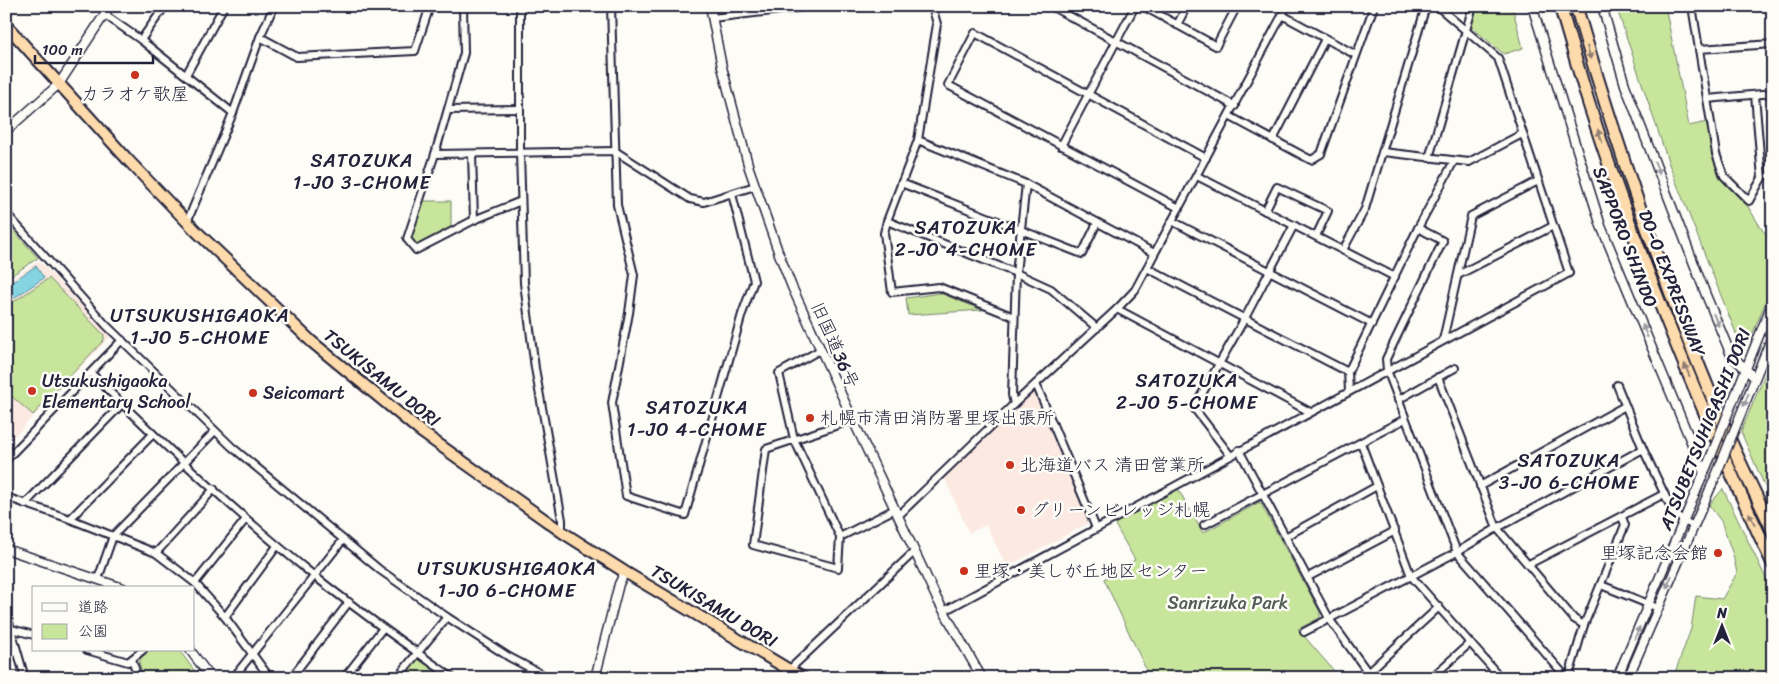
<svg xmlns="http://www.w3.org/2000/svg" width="1779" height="684" font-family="Sriracha,'Klee One',sans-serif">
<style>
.built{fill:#fceae2}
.green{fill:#c8e59c;stroke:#75846c}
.water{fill:#84d4e1;stroke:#5d8d9f}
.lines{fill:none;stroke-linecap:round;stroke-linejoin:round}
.minor-casing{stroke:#22223b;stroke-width:10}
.tertiary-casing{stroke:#22223b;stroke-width:11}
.trunk-casing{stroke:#22223b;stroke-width:14}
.motorway-casing{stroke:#22223b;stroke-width:15}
.minor{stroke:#fdfcf7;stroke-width:6}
.tertiary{stroke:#fdfcf7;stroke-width:8}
.trunk{stroke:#fedbac;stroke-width:10}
.motorway{stroke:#fedbac;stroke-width:11}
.tertiary-bridge-casing{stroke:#22223b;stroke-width:11;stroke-linecap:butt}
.tertiary-bridge{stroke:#fdfcf7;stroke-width:8}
.oneway{fill:#907e74}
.oneway2{fill:#9a9aa2}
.poi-dot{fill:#c8321e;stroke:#fdfcf7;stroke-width:2}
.labels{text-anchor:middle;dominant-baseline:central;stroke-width:5;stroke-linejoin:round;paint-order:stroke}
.poi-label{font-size:18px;fill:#22223b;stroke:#fdfcf7;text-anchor:start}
.street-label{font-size:18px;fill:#22223b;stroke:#fdfcf7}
.park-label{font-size:18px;fill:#545c58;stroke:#fdfcf7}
.neighbourhood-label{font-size:19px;letter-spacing:1px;fill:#22223b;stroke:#fdfcf7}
</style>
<rect width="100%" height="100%" fill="#fdfcf7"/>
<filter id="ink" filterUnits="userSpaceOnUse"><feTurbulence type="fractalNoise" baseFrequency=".02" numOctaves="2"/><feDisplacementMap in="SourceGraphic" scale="10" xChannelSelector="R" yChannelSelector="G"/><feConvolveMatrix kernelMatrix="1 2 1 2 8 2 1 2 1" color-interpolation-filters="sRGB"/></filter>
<g filter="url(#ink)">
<g class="built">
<polygon points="39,261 110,334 110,337 6,445 6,282"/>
<polygon points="1034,392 1089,523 1007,567 986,525 969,533 944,477"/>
</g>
<g class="green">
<polygon points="1476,6 1512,6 1523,48 1504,54 1470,26"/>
<polygon points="1616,6 1665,6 1689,126 1707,122 1716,166 1723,182 1747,205 1763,231 1773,238 1773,284 1752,335 1739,341 1669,164"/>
<polygon points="419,201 451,201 451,232 416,250 407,239"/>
<polygon points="6,222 38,258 6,279"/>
<polygon points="49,278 104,335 104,340 33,415 8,393 12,383 7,306"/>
<polygon points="940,293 982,310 908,315 906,298"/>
<polygon points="1773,355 1773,505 1741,432"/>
<polygon points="1177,487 1203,533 1260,502 1320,612 1320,618 1298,629 1340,678 1150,678 1104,579 1135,560 1114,523"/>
<polygon points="1723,489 1773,593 1773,678 1673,678 1691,629 1696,596 1722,599 1737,573 1733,555 1721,521 1709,505"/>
<path d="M149,650H179L200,678H144C139,663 136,660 149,650Z"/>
<polygon points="419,659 444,676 445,678 400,678 414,660"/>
</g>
<polygon class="water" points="36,266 44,278 11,300 6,293 6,286"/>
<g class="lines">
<g class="minor-casing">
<g id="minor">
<polyline points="463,6 464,53 435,154 407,239 416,250 474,220 521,201"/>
<polyline points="520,6 520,153 524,283 535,368 562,520 562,532"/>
<polyline points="611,6 617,205 634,275 629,313 612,403 626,496 685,515 742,314 754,281 732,194"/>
<polyline points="932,6 937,24 918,140 887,221 884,233 892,292 939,287 1014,317"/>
<polyline points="1051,6 1235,106"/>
<polyline points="1143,6 1216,46 1237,6"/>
<polyline points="1692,6 1716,154 1724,176 1749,201 1762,178 1755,95"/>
<polyline points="105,15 141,40 233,113"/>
<polyline points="1282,15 1356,55"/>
<polyline points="712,18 815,6"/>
<polyline points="1177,25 1187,6"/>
<polyline points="260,37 297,57 415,51 430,6"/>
<polyline points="141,40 165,6"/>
<polyline points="1699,49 1773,44"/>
<polyline points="186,75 224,6"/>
<polyline points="1707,99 1773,93"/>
<polyline points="448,110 519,109"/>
<polyline points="1229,116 1311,160 1321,154 1373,9 1369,6"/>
<polyline points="918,140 1026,184"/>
<polyline points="1273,140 1325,39"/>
<polyline points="1061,146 1135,6"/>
<polyline points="1383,152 1469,162 1522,134"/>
<polyline points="435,154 615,151 690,199 704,202 755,186"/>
<polyline points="472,154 474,220"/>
<polyline points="1429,158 1473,6"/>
<polyline points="1197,176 1395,277"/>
<polyline points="901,183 1082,254 1097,223"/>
<polyline points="1179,208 948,85 975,33 1206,158"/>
<polyline points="1265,211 1277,187 1328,211 1316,236"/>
<polyline points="6,213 106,325 232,447 380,570 447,617 509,657 549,678"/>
<polyline points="887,221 1016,273 1051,289 1097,328"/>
<polyline points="1172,221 1372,324"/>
<polyline points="187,222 233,113 260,37 274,6"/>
<polyline points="1418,228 1443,241 1386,359 1387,370 1457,552 1567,678"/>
<polyline points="1343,250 1365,209 1426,6"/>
<polyline points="1147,268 1348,372"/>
<polyline points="1458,275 1553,226"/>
<polyline points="1117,309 1310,412"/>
<polyline points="1443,340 1471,216 1538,181"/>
<polyline points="820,350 779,373 794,439 840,537 838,568 753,545 766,449 853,420"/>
<path d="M91,373C161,443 235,512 312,574C358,611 405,644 453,678"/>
<polyline points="1438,377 1497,528 1574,619 1584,625"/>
<polyline points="1036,384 1096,528"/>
<polyline points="1617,385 1643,449 1673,512 1684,521 1694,526"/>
<polyline points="1349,391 1348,372 1418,228 1454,161"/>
<polyline points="1398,400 1455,368"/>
<polyline points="1014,404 1012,395 1016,273 1026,184 1154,253"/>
<polyline points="1361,443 1411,576 1501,678"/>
<polyline points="1239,450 1330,620 1372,678"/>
<polyline points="1230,455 1194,408 1245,318 1294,225"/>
<polyline points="6,460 122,340"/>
<polyline points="1480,486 1625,406"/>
<polyline points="6,497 70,519 156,553 195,583 225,617 270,678"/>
<polyline points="25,504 122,404"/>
<polyline points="898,516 1014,404 1117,309 1135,290 1287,6"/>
<polyline points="70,519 153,434"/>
<polyline points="1204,525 1405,419"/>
<polyline points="840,537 895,509"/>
<polyline points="1285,537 1377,486"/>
<polyline points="156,553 214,489"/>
<polyline points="1529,564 1664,494"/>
<polyline points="1308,577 1395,531"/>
<polyline points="98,579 113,536 215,431"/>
<polyline points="195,583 246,519"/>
<polyline points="1601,585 1658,608"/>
<polyline points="944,611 1569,273 1498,58 1437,6"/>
<polyline points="6,612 25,678"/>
<polyline points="225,617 277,546"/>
<polyline points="11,629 34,635"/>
<polyline points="1304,632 1457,552 1497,528 1643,449"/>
<polyline points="87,650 128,662 143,650"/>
<polyline points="132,659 138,678"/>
<polyline points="6,663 16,648"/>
<polyline points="789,670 915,551"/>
<polyline points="233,678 343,540"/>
<polyline points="291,678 349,602"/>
<polyline points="344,678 383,628"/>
<polyline points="397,678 447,617"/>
<polyline points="1362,678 1439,607"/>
<polyline points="1431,678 1470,643"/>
<polyline points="1571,678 1571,669 1584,625 1625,525 1622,517"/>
</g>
</g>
<g class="tertiary-casing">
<g id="tertiary">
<polyline points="710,6 722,67 749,168 779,254 792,287 853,420 937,599 982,678"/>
<polyline points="1532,6 1601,226 1704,473"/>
<polyline points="1602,6 1625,85 1706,295 1731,355 1755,378"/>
<polyline points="6,131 59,84 110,6"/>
<polyline points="1731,406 1773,301"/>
<polyline points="1738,421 1773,334"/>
<polyline points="6,549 123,588"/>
<polyline points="190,650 211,678"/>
<polyline points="595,678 619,584 625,572"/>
<polyline points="1617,678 1711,456"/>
<polyline points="1628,678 1717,473"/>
</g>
</g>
<g class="trunk-casing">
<polyline id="trunk" points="6,25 128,160 196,231 312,342 385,402 420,431 562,532 625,572 803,678"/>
</g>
<g class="motorway-casing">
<g id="motorway">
<path d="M1560,6C1570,39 1579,72 1589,104C1639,261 1702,414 1773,564"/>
<path d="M1576,6C1619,154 1669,301 1731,442C1744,472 1759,501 1773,531"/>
</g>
</g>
<use href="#minor" class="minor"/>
<use href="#tertiary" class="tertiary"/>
<use href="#trunk" class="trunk"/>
<use href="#motorway" class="motorway"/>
<g class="tertiary-bridge-casing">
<g id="tertiary-bridge">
<polyline points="1711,456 1731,406"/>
<polyline points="1717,473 1738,421"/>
</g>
</g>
<use href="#tertiary-bridge" class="tertiary-bridge"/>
</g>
<defs><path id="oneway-solid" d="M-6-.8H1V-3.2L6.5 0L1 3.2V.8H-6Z" transform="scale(1.25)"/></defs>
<g class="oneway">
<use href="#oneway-solid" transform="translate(1589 53) rotate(74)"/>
<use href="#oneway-solid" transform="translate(1600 136) rotate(-109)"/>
<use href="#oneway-solid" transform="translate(1687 370) rotate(-112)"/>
<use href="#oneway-solid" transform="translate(1752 519) rotate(-115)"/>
</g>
<g class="oneway2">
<use href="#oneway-solid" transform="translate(1657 168) rotate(69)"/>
<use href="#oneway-solid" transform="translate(1716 320) rotate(67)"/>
<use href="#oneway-solid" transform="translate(1645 331) rotate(-112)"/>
<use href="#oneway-solid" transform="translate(1746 400) rotate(112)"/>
<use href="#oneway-solid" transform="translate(1669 582) rotate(113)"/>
<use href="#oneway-solid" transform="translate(1637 633) rotate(-67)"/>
</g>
</g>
<g class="poi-dot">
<circle cx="135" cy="75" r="5"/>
<circle cx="32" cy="391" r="5"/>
<circle cx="253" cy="393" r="5"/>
<circle cx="810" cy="418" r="5"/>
<circle cx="1010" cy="465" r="5"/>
<circle cx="1021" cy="510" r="5"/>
<circle cx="1718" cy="553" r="5"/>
<circle cx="964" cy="571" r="5"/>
</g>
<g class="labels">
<g class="poi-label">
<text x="135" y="94" text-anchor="middle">カラオケ歌屋</text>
<text x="42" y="381">Utsukushigaoka<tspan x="42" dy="21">Elementary School</tspan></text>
<text x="263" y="393">Seicomart</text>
<text x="820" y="418">札幌市清田消防署里塚出張所</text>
<text x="1020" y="465">北海道バス 清田営業所</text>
<text x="1031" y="510">グリーンビレッジ札幌</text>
<text x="1708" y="553" text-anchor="end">里塚記念会館</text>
<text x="974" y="571">里塚・美しが丘地区センター</text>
</g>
<g class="street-label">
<text transform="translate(1625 237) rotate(69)">SAPPORO SHINDO</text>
<text transform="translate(1672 283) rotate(69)">DO-O EXPRESSWAY</text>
<text transform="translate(835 345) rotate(66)">旧国道36号</text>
<text transform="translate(382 378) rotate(39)">TSUKISAMU DORI</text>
<text transform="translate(1705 429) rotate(-68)">ATSUBETSUHIGASHI DORI</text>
<text transform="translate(714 606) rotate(31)">TSUKISAMU DORI</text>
</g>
<g class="park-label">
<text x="1228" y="603">Sanrizuka Park</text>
</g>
<g class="neighbourhood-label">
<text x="362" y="160">SATOZUKA<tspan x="362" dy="22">1-JO 3-CHOME</tspan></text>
<text x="966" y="227">SATOZUKA<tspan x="966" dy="22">2-JO 4-CHOME</tspan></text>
<text x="200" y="315">UTSUKUSHIGAOKA<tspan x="200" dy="22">1-JO 5-CHOME</tspan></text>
<text x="1187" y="380">SATOZUKA<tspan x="1187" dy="22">2-JO 5-CHOME</tspan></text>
<text x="697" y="407">SATOZUKA<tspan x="697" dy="22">1-JO 4-CHOME</tspan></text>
<text x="1569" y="460">SATOZUKA<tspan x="1569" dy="22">3-JO 6-CHOME</tspan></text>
<text x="507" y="568">UTSUKUSHIGAOKA<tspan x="507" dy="22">1-JO 6-CHOME</tspan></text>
</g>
</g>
<rect width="1779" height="684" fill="none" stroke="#fdfcf7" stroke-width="25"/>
<rect x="12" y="12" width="1754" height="659" fill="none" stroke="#22223b" stroke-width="2" filter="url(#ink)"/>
<rect x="32" y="586" width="162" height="65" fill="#fdfcf7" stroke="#a5a5ac"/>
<rect x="42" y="603" width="25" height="8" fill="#fdfcf7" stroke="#a5a5ac"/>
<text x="78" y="612" font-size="15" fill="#22223b">道路</text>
<rect x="42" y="624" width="25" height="15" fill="#c8e59c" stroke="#a5a5ac"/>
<text x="78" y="636" font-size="15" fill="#22223b">公園</text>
<g transform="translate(1722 626)" stroke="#fdfcf7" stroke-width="4" paint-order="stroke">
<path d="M0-4L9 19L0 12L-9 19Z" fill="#22223b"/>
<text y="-8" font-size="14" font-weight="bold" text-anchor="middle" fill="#22223b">N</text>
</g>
<path d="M35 55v8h118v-8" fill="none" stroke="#22223b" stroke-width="2.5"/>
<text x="42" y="55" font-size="15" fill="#22223b" stroke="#fdfcf7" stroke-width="4" paint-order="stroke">100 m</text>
</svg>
